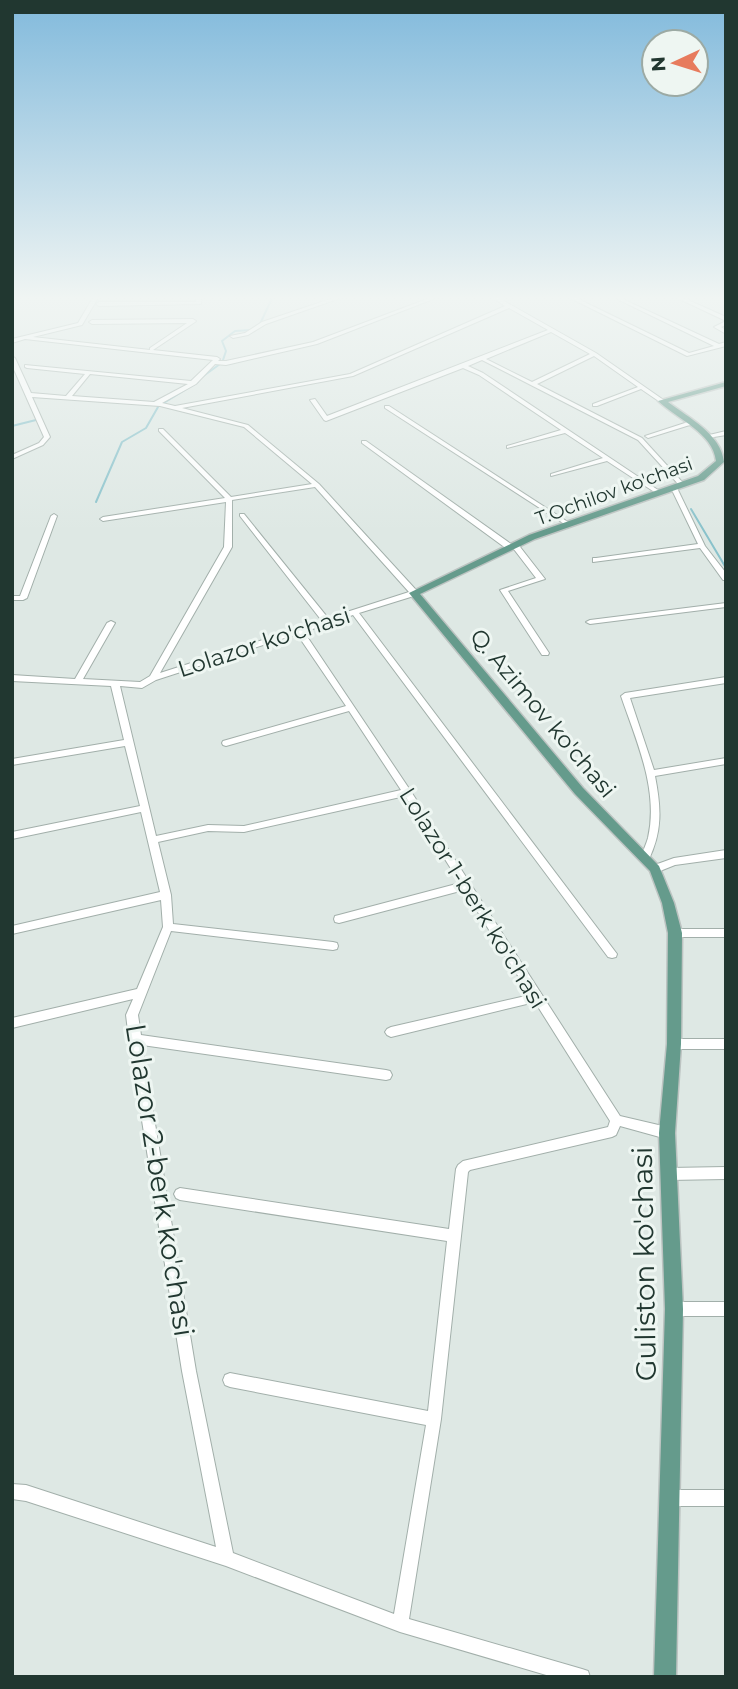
<svg xmlns="http://www.w3.org/2000/svg" width="738" height="1689" font-family="Montserrat,sans-serif">
<style>
.lines{fill:none;stroke-linecap:round;stroke-linejoin:round}
.stream{stroke:#89c2cb;stroke-width:2}
.minor-casing{stroke:#a2afaa;stroke-width:2}
.major-casing{stroke:#bcc3c1;stroke-width:3}
.minor{fill:#fff;fill-rule:evenodd}
.major{fill:#659b8c;fill-rule:evenodd}
.labels{text-anchor:middle;dominant-baseline:central;stroke-width:6;stroke-linejoin:round;paint-order:stroke}
.far-street-label{font-size:19px;fill:#213730;stroke:#eef6f2}
.street-label{font-size:23px;fill:#213730;stroke:#eef6f2}
.near-street-label{font-size:28px;fill:#213730;stroke:#eef6f2}
</style>
<rect width="100%" height="100%" fill="#dee8e4"/>
<g class="lines">
<g class="stream">
<polyline points="260,324 273,296"/>
<polyline points="223,360 226,351 222,341 235,331 252,330"/>
<polyline points="202,377 220,364"/>
<polyline points="162,404 198,382"/>
<polyline points="12,426 36,420"/>
<polyline points="96,502 122,442 146,428 158,407"/>
<polyline points="691,509 726,568"/>
</g>
<g class="minor-casing">
<g id="minor">
<path d="M94,296H99L82,325L33,337L150,350V348L187,323L92,324L89,322L92,320L193,319L196,321L195,322L153,350L217,357L220,359L218,361H226L313,342L435,296H441L317,344L226,365L215,364L196,384L162,403L175,406L350,374L505,306L490,296H495L596,353L665,401L660,402L641,389L597,406H593V404L638,387L594,356L537,384L642,438L684,484L685,485L682,487L680,486L638,440L482,360L468,366L483,373L661,492L662,493L659,495L607,461L551,476V474L603,458L565,433L507,448V446L561,430L479,375L463,368L326,421L324,420L310,400L315,399L327,416L548,330L509,308L353,376L182,408L248,425L319,484L417,591V595L359,613L617,954L616,957L612,958L608,957L353,615L304,632L410,790L620,1116L667,1127L671,1129L673,1133L671,1137L667,1139L620,1126L616,1135L612,1137L470,1170L468,1172L441,1419L409,1619L582,1669L588,1671L590,1677H553L400,1632L226,1566L26,1501L12,1499V1484L26,1485L216,1547L182,1371L129,1039L126,1015L133,999L12,1028V1018L137,989L163,927L161,900L12,934V926L160,892L141,812L12,839V832L140,806L125,746L12,765V759L124,740L111,686L12,681V675L75,679L107,623L111,621L115,623L83,679L140,682L150,676L224,547L226,502L103,521L100,519L103,517L225,498L159,431V429H163L231,497L312,484L244,427L160,406L32,397L50,437L43,445L12,459V455L39,443L44,437L12,365V356L15,358L31,393L66,396L85,374L27,368L25,367V365L191,381L213,360L25,339L12,343V339L78,323ZM551,332L590,354L532,382L486,359ZM90,374L188,384L154,402L72,396ZM315,487L409,592L328,618L244,514H240V516L322,621L160,673L232,547V500ZM297,634L346,706L223,741L222,743L223,745L226,746L349,711L401,790L244,826L208,825L156,836L120,686L142,688L156,680ZM405,796L460,883L339,915L335,916L334,919L335,922L339,923L464,890L530,995L391,1027L387,1029L385,1032L387,1035L391,1037L535,1002L610,1121L608,1127L463,1161L458,1165L456,1169L449,1229L180,1188L176,1190L174,1194L176,1198L180,1200L447,1241L428,1411L230,1373L225,1375L223,1380L225,1385L230,1387L426,1425L394,1614L233,1553L196,1371L142,1045L386,1080L390,1079L392,1075L390,1071L386,1070L141,1035L138,1015L171,931L333,950L337,949L338,946L337,943L333,942L173,924L171,895L158,842L208,831L244,832Z"/>
<polygon points="196,296 201,296 201,304 99,306 96,304 99,302 196,302"/>
<polygon points="339,296 346,296 266,324 248,335 233,338 230,336 245,333 262,322"/>
<polygon points="566,296 572,296 689,353 714,346 611,296 616,296 719,344 726,342 726,346 687,356"/>
<polygon points="673,296 679,296 726,317 726,321"/>
<polygon points="726,321 726,325 721,327 726,330 726,334 714,327"/>
<polygon points="385,406 389,406 571,524 566,525 385,408"/>
<polygon points="691,421 694,423 693,424 648,438 645,436"/>
<polygon points="726,431 726,435 708,438 705,436"/>
<polygon points="362,441 366,441 511,544 517,543 545,579 508,591 549,653 548,655 542,655 500,590 536,578 513,548 507,549 362,443"/>
<polygon points="674,486 677,488 705,546 726,573 726,580 723,580 700,548 593,562 593,558 596,558 698,544 671,488"/>
<polygon points="54,514 57,516 27,598 23,600 12,600 12,596 20,596 51,516"/>
<polygon points="726,603 726,607 590,624 586,622 590,620"/>
<path d="M726,677V683L630,698L654,770L726,758V764L655,776C661,807 663,831 648,861H642L640,858C643,851 646,845 648,838C659,790 636,740 621,696L625,693Z"/>
<polygon points="726,850 726,858 675,865 655,873 652,872 650,869 652,866 674,858"/>
<polygon points="675,929 726,929 726,937 675,937 671,936 670,933 671,930"/>
<polygon points="674,1039 726,1039 726,1049 674,1049 670,1047 668,1044 670,1041"/>
<polygon points="726,1167 726,1179 669,1180 665,1178 663,1174 665,1170 669,1168"/>
<polygon points="674,1302 726,1302 726,1316 674,1316 669,1314 667,1309 669,1304"/>
<polygon points="671,1490 726,1490 726,1506 671,1506 666,1503 663,1498 666,1493"/>
</g>
</g>
<g class="major-casing">
<path id="major" d="M726,382V386L668,402C689,418 721,434 724,462L704,480L535,539L420,594L583,788L659,866L674,903L682,933L681,1044L675,1133L683,1309L676,1677H654L665,1309L659,1133L667,1044L668,933L662,903L650,871L575,794L409,593L529,535L698,476L716,461C713,433 677,419 658,401Z"/>
</g>
<use href="#minor" class="minor"/>
<use href="#major" class="major"/>
</g>
<linearGradient id="sky" x2="0" y2="1"><stop stop-color="#82badc"/><stop offset="0.56" stop-color="#f0f5f3"/><stop offset="1" stop-color="#f0f5f3" stop-opacity="0"/></linearGradient>
<rect width="738" height="532" fill="url(#sky)"/>
<g class="labels">
<g class="far-street-label">
<text transform="translate(614 491) rotate(-20)">T.Ochilov ko'chasi</text>
</g>
<g class="street-label">
<text transform="translate(264 642) rotate(-18)">Lolazor ko'chasi</text>
<text transform="translate(543 713) rotate(50)">Q. Azimov ko'chasi</text>
<text transform="translate(473 898) rotate(58)">Lolazor 1-berk ko'chasi</text>
</g>
<g class="near-street-label">
<text transform="translate(160 1180) rotate(81)">Lolazor 2-berk ko'chasi</text>
<text transform="translate(644 1264) rotate(-91)">Guliston ko'chasi</text>
</g>
</g>
<rect width="738" height="1689" fill="none" stroke="#213730" stroke-width="28"/>
<g transform="translate(675 63) rotate(266)"><circle r="33" fill="#eef6f2" stroke="#9caaa4" stroke-width="2"/>
<path d="M0-5L12 26L0 18L-12 26Z" fill="#e77b5d"/>
<text y="-10" font-size="19" font-weight="bold" text-anchor="middle" fill="#213730">N</text>
</g>
</svg>
